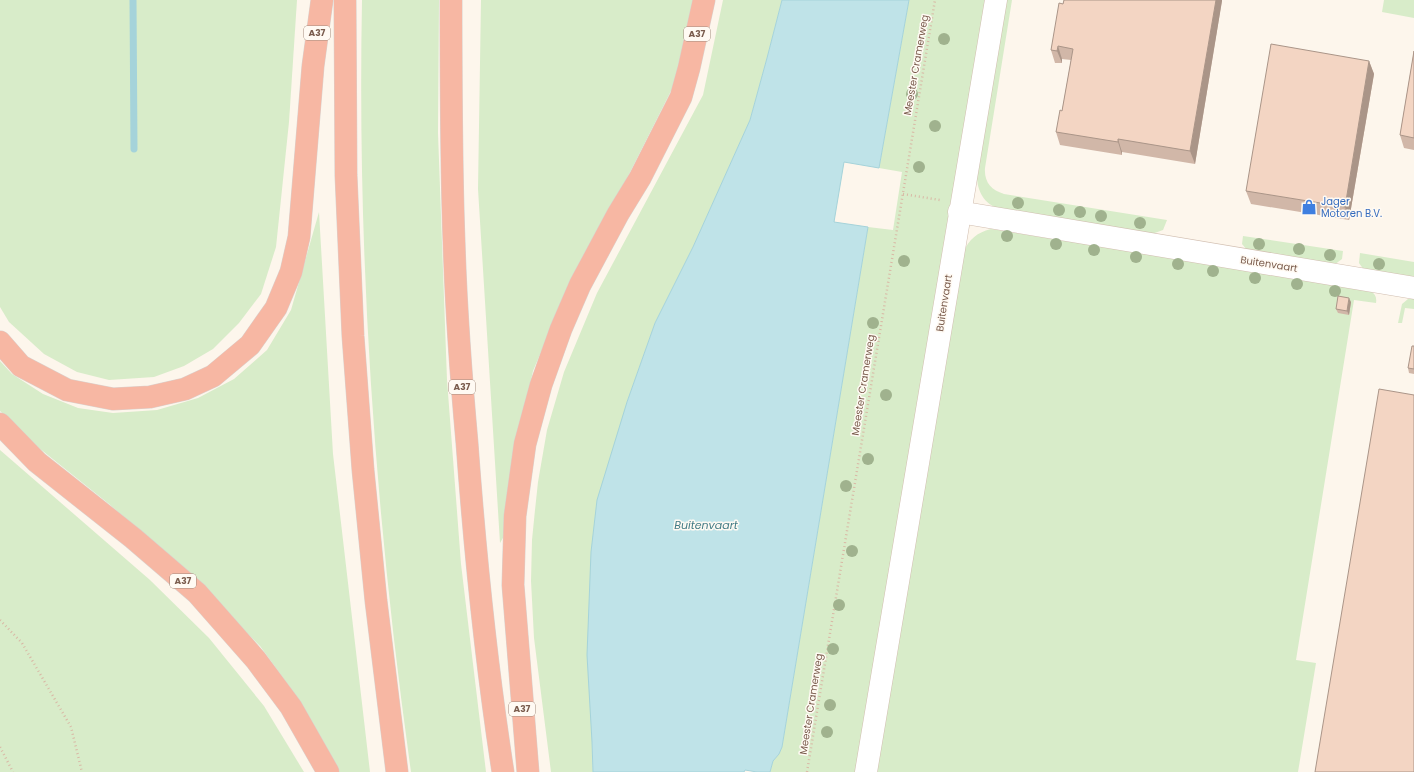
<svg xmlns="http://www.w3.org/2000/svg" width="1414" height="772" font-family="Poppins,sans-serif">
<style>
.green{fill:#d8ecc9}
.water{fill:#bfe3e8;stroke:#a5d3da}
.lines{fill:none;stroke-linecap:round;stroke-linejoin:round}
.stream{stroke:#a5d3da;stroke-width:7}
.street-casing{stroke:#d1beb0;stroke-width:23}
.highway-casing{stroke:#dad1cd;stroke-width:23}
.path{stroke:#d9b8a5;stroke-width:2.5;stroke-dasharray:1 3;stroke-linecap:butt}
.street{stroke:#fff;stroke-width:22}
.highway{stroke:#f7b7a3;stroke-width:22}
.tree{fill:#a0b28e}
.wall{fill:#d1b7a8}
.shaded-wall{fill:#aa9588}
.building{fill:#f3d5c3;stroke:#aa9588}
.labels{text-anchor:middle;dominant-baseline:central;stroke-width:3;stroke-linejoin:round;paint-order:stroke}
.shield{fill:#fffaf3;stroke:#a28b7f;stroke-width:1}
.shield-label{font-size:9px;font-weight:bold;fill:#7a5c4d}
.street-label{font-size:10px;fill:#7a5c4d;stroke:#fffaf3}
.shop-label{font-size:10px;fill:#366cbe;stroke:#fffaf3;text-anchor:start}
.water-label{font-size:11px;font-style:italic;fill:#437c86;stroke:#fffaf3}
</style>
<rect width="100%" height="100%" fill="#fdf6ec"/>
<g class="green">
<polygon points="0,0 297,0 289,122 276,247 261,294 239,323 213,349 184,366 154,377 109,380 77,372 44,354 9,322 0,307"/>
<path d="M362,0H439L438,133L447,380L461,564L486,772H411C375,516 357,258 362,0Z"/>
<polygon points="481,0 695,0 673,87 615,202 571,281 533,371 515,454 507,531 500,543 478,189"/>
<polygon points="723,0 782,0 767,58 750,120 693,247 655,323 627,402 592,742 593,772 551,772 534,638 531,581 532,540 535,510 538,482 547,430 564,372 597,293 703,95"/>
<polygon points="909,0 986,0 856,772 770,772 773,761 779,754 782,747 868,227 893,230 902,172 879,168"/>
<path d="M1005,0H1012L985,168C984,182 991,190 1004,194L1167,220L1163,230L1152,234L1000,209C983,204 976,189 977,172Z"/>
<polygon points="1384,0 1414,0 1414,18 1382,12"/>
<polygon points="319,212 333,454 370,772 339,772 334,761 297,697 260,646 225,611 152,542 109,504 39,448 0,411 0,361 12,374 43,394 78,408 113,413 157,410 198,398 234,379 267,350 291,310"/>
<path d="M991,229L1370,290C1375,294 1377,297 1376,303L1354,300L1296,660L1316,663L1298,772H877L963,252C970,239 976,233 991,229Z"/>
<polygon points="1243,236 1343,251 1342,259 1334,265 1247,250 1242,244"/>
<polygon points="1360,253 1414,262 1414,278 1364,270 1359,263"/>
<polygon points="1408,299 1414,299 1414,309 1405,308 1402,323 1398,323 1402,304"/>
<polygon points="0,450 150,580 209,638 264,706 304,772 0,772"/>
</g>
<polygon class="water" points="782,0 909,0 879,168 844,162 834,222 868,227 782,747 779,754 773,761 770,772 757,772 745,770 744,772 593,772 592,742 587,655 591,552 597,500 627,402 655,323 693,247 750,120 767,58"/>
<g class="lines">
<polyline class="stream" points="133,0 134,149"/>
<g class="street-casing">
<g id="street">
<polyline points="959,212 1414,288"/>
<polyline points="866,772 996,0"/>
</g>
</g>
<g class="highway-casing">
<g id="highway">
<polyline points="345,0 346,175 353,336 363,470 376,601 397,772"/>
<path d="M451,0C451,80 451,161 454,241C456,309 461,376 467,443C475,553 486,663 503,772"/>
<polyline points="0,342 21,366 67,390 113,399 150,397 185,389 213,376 250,345 276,308 291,272 299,237 313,66 322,0"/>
<polyline points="0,424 37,462 133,538 197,593 256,660 291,707 328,772"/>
<polyline points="528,772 513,585 515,516 525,444 541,385 561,329 580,285 618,214 640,178 681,97 689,68 704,0"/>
</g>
</g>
<g class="path">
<polyline points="903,194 940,200"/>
<polyline points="0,620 22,643 71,727 82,772"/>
<polyline points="0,747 13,772"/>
<polyline points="807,772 935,0"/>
</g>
<use href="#street" class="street"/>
<use href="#highway" class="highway"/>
</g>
<g class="tree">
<circle cx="944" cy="39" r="6"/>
<circle cx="912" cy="94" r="6"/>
<circle cx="935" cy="126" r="6"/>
<circle cx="919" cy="167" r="6"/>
<circle cx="1018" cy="203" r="6"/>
<circle cx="1059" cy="210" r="6"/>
<circle cx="1080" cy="212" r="6"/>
<circle cx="1101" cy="216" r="6"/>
<circle cx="1140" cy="223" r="6"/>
<circle cx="1007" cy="236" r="6"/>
<circle cx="1056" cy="244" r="6"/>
<circle cx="1259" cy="244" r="6"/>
<circle cx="1299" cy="249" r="6"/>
<circle cx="1094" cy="250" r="6"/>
<circle cx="1330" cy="255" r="6"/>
<circle cx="1136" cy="257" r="6"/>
<circle cx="904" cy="261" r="6"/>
<circle cx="1178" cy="264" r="6"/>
<circle cx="1379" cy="264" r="6"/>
<circle cx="1213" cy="271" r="6"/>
<circle cx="1255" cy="278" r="6"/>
<circle cx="1297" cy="284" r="6"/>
<circle cx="1335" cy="291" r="6"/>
<circle cx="873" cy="323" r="6"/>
<circle cx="886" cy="395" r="6"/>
<circle cx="868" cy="459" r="6"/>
<circle cx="846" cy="486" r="6"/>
<circle cx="852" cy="551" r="6"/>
<circle cx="839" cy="605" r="6"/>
<circle cx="833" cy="649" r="6"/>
<circle cx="830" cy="705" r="6"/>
<circle cx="827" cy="732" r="6"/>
</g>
<g class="wall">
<polygon points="1064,0 1222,0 1195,164 1122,152 1122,155 1060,145 1056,132 1062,111 1071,60 1062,59 1062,63 1055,63 1051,50"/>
<polygon points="1414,51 1414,150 1404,148 1400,135"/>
<polygon points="1369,61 1374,74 1349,220 1251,204 1246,191"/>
<polygon points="1351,302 1349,315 1338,313 1336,309"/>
<polygon points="1414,346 1414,374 1409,373 1408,368"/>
</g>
<g class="shaded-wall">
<polygon points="1216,0 1222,0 1222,1 1195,164 1190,151"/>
<polygon points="1058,46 1062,59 1062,63 1057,51"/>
<polygon points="1369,61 1374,74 1349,220 1345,207"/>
<polygon points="1118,139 1122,152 1122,155 1118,142"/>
<polygon points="1349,298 1351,302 1349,315 1347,311"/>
</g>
<g class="building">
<polygon points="1064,0 1216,0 1190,151 1118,139 1118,142 1056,132 1060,110 1062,111 1073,49 1058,46 1057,51 1051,50 1059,3 1063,4"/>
<polygon points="1271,44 1369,61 1345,207 1246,191"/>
<polygon points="1414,51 1414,138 1400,135"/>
<polygon points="1338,296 1349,298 1347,311 1336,309"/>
<polygon points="1412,346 1414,346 1414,369 1408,368"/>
<polygon points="1379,389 1414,395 1414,772 1315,772"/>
</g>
<defs>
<g id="shop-bare" transform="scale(1.2)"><path d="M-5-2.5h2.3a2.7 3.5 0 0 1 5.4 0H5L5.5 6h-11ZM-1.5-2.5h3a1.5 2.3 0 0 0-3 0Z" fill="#3f7fe0" stroke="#fffaf3" stroke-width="2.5" paint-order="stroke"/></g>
</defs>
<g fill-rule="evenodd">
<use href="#shop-bare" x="1309" y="207"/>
</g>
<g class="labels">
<g class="shield">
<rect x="304" y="26" width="26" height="14" rx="3"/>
<rect x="684" y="27" width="26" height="14" rx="3"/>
<rect x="449" y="380" width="26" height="14" rx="3"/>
<rect x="170" y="574" width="26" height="14" rx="3"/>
<rect x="509" y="702" width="26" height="14" rx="3"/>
</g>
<g class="shield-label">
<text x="317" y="33">A37</text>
<text x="697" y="34">A37</text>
<text x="462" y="387">A37</text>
<text x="183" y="581">A37</text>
<text x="522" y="709">A37</text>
</g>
<g class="street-label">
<text transform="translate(916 65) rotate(-80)">Meester Cramerweg</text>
<text transform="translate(1269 264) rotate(9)">Buitenvaart</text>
<text transform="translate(944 303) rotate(-81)">Buitenvaart</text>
<text transform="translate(863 385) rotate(-81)">Meester Cramerweg</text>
<text transform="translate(811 704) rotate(-81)">Meester Cramerweg</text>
</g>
<g class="shop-label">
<text x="1321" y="201">Jager<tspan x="1321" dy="12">Motoren B.V.</tspan></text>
</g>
<g class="water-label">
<text x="706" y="525">Buitenvaart</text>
</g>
</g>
</svg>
